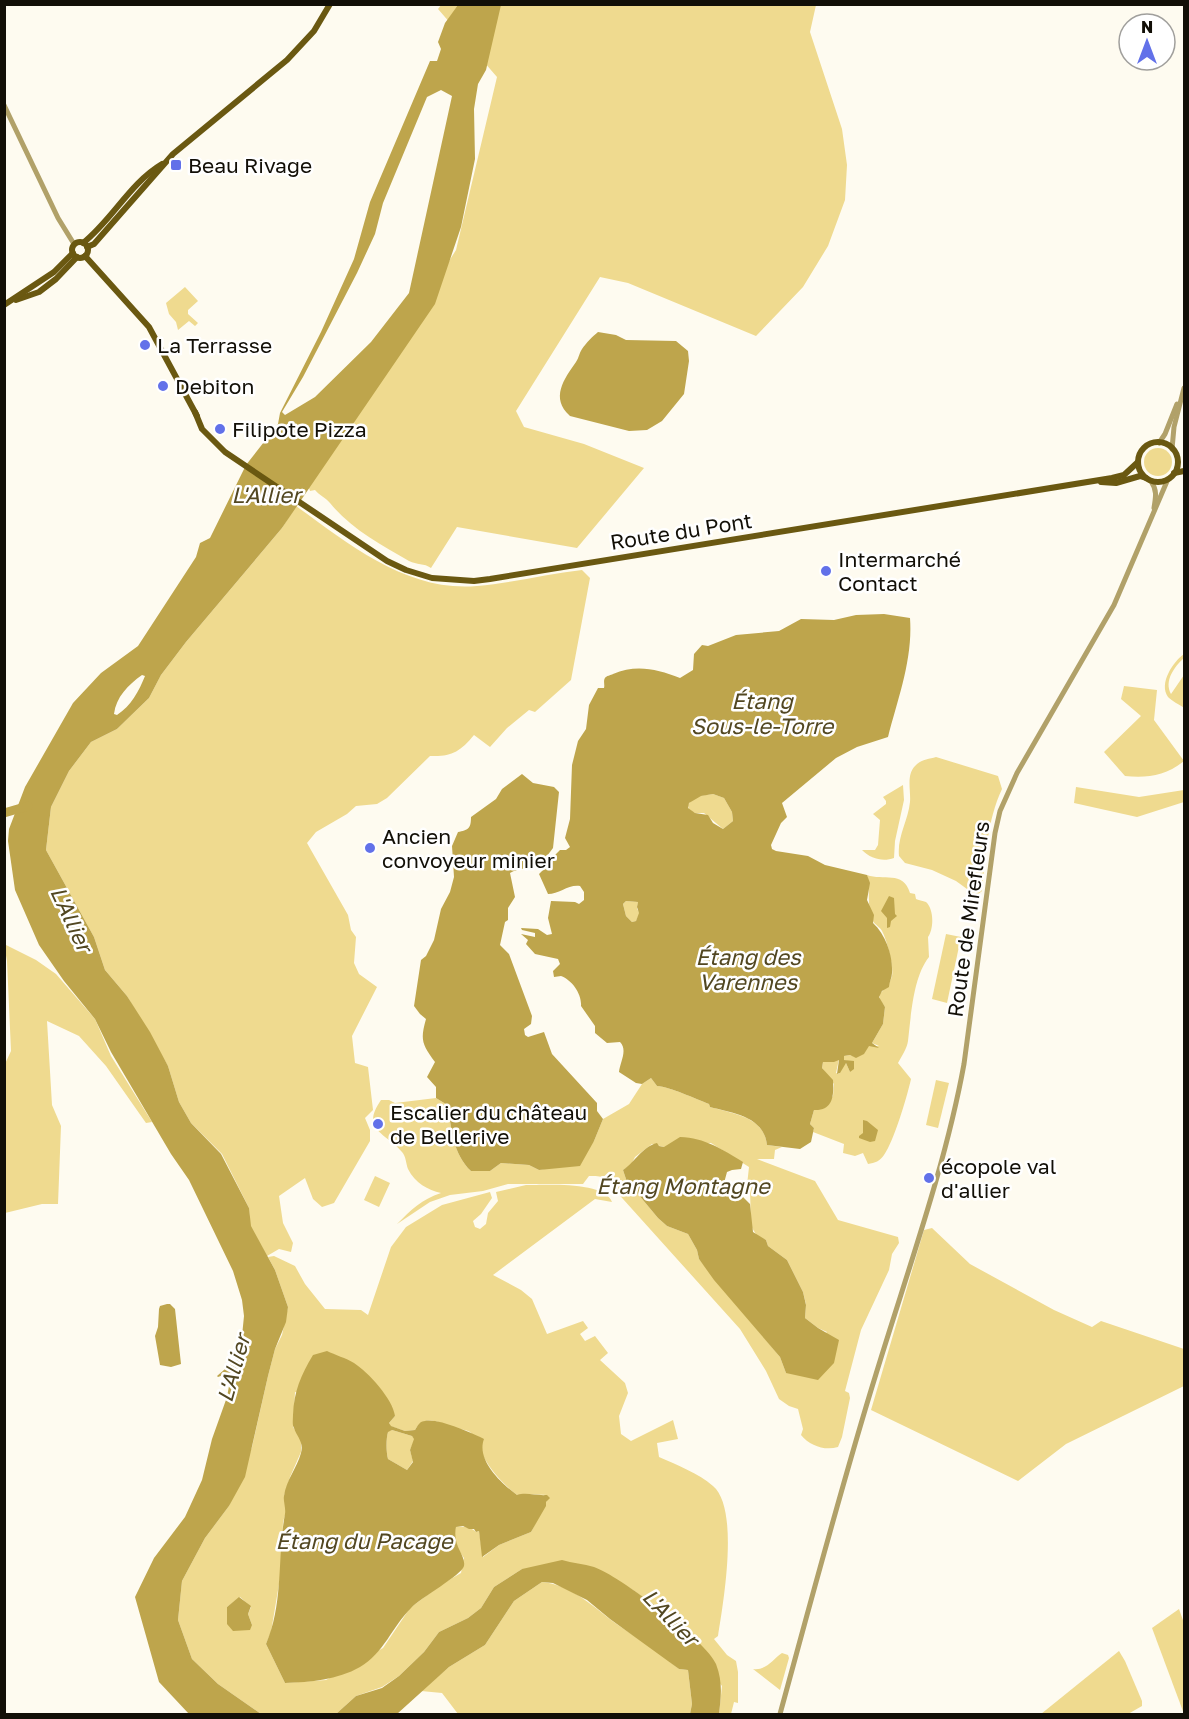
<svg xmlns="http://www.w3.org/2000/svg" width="1189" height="1719" font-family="'Golos Text',sans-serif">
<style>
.green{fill:#efda8f;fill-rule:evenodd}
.water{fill:#bea54c;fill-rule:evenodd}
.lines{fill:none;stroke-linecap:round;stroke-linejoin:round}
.river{stroke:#bea54c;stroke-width:9}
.minor{stroke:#b1a169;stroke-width:5}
.major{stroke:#6a5811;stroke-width:6}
.poi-dot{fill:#6271e9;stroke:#fff;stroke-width:2}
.labels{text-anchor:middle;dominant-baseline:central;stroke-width:5;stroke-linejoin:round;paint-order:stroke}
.poi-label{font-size:21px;fill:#120f07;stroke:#fff;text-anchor:start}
.street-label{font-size:21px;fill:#120f07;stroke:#fff}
.water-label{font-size:22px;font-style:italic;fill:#524721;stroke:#fff}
</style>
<rect width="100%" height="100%" fill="#fefbf0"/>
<g class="green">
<path d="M441,5H816L810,32L842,129L847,165L845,200L828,246L803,287L756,336L628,283L600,277L516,411L524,427L584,444L644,468L577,548L457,527L431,568C424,563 417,565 409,561C381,545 350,528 330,503C326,498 319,495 315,490L310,491L308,485L456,250L497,77L438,9Z"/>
<polygon points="185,287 198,301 188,310 188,314 198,323 195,326 189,321 178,330 176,322 169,314 166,303"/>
<circle cx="1158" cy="462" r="14"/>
<path d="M296,506C350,545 407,592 477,586C512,583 547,574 582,570L590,578L571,680L535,712L529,710L507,728L490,747L474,735C460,752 451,757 430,756L387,798L377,804L356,806L347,814L316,832L307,843L348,915L351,930L356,937L354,963L359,974L377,987L352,1036L355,1063L368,1067L373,1110L365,1118L370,1130V1141L334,1203L322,1207L313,1199L305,1178L279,1196L283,1223L293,1243L291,1252L279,1249L267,1256L250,1226L249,1208L222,1154L191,1123L179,1102L168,1066L127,996L105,970L94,937L46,850L51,807L69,771L91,742L117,729L149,698L161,675L186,642L282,528Z"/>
<path d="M1184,654V658C1174,667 1164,681 1171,694L1184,675V708C1180,705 1172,701 1168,697C1158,683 1174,661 1184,654Z"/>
<path d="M1124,686L1157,690L1154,720L1184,761C1166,776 1147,778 1125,776L1104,752L1141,716L1121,699Z"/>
<path d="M936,757L998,776L1002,789C987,821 986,855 982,891L971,900L967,889L956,881L932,870L905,863L899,856C897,837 908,821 910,802C911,791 906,775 915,766C920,760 929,759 936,757Z"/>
<path d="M903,785L904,800L895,841L894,858C883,862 871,859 862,850H875L878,845L880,820L873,814L886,804V801L883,797Z"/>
<polygon points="1076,787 1139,797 1184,790 1184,802 1137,817 1074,803"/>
<path d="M713,794L724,798L732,812L733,821L723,829L704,813H695L689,811L688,805C693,796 703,795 713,794Z"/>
<path d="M867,875C883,881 903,870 910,893L915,894L916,899C918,900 923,901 926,902C934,909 934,929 928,937L929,957C913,977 911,1016 908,1041C907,1048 902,1056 898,1063L911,1079C907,1097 894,1141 884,1155C880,1161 875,1163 868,1164L863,1153L855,1156L843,1153L844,1144L813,1132L814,1128L810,1124L814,1110H818L833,1096L834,1084L822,1068L823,1062L839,1059L836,1073L839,1074L844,1064L846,1063L850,1072L854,1063L844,1060V1056L850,1055L856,1057L864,1053L868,1046H879L872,1043L883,1024L885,1007L880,1000L879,995C884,989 890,984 892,976C894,967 887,940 882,931C880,927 875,925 873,921C866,906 871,890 867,875Z"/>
<polygon points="626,901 638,902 637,909 640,913 636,921 632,922 626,916 623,904"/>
<polygon points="946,934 961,937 947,1003 932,999"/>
<polygon points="4,944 36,960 56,974 95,1019 111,1056 152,1122 146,1123 106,1066 79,1036 47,1021 52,1105 61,1126 58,1204 42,1204 5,1213 4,1066 11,1051 7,961"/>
<path d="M651,1078L657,1086C670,1087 696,1099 709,1104L710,1107C733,1114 764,1116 767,1145L782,1147L775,1150L774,1159H757L815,1181L838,1220L898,1237L899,1243L892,1254L889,1270L861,1330L845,1391L849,1393L850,1398L842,1437L838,1447C825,1451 810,1446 801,1435L803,1429L798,1409L789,1406L779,1399L766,1371L740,1329L614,1189C608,1177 602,1176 589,1176L583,1184H508L483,1191L450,1195L430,1202L397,1224C411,1210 422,1199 441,1193C428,1190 415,1183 408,1169C406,1164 406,1156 402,1152C386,1133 360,1130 381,1100H389L395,1103L436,1098L449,1106C450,1129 454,1155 471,1171H490L501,1163L529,1165L539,1170L555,1167L594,1141L603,1119L629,1104L642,1084ZM711,1143L749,1167L747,1185L750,1189L751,1226L757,1236L766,1240L768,1246L787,1260L803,1292L806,1304L805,1318L818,1328L827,1332L786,1373L780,1357L699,1259L697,1250L688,1234L667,1226L658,1218L638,1194L629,1188L623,1170L631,1165L635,1157L652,1144L664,1147Z"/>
<polygon points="936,1080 949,1083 938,1128 926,1125"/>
<polygon points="375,1176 390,1183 379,1207 364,1200"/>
<path d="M526,1185C546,1185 605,1181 612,1202L595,1199L493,1275L521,1290L532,1299L547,1334L583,1321L588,1328L580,1334L585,1341L595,1336L608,1353L600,1360L625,1383L628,1393L619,1416L621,1434L631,1441L673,1420L678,1439L657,1443L659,1457C677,1465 698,1473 713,1486C740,1509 723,1604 718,1636L714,1639L727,1655L736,1661L738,1672V1703L734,1702L731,1714H719L722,1686L670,1617L633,1590L595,1568L522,1569L494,1587L481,1608L468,1618L439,1632L424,1652L399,1676L382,1687L356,1696L336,1714H261L218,1684L192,1659L178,1620L182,1581L205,1538L229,1506L252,1447L268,1376L275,1349L282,1335L288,1307L275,1270L268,1257L274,1256L295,1266L305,1284L325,1309L361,1310L368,1315L391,1247L406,1227L442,1205L490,1192L492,1198L481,1214L473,1221L475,1227L480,1229L486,1224L488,1213L498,1201L496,1192ZM295,1392L395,1416L389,1423L390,1426L405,1431L415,1430C424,1414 438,1422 452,1427C457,1429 465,1429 470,1432C478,1438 479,1449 483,1456C492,1472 503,1484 517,1495C527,1493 537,1495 547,1495V1500L531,1532L499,1545L483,1557L479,1531L476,1532C472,1527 462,1526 456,1527C452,1538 457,1549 464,1558L461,1573L442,1584L410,1608L383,1648L326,1680L285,1683L266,1644L271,1632L281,1572L283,1522L286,1512L284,1496L290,1477L301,1452V1439L293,1427ZM240,1597L251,1607L248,1614L252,1625L227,1607Z"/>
<polygon points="932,1228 970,1264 1054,1310 1092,1327 1101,1321 1184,1349 1184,1386 1066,1444 1018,1481 871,1410 924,1230"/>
<path d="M392,1430L412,1436L415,1439L410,1450L413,1461L407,1470L388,1459C386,1451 386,1440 388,1431Z"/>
<path d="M542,1582C573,1585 594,1608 618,1625C639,1639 660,1653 679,1669L688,1670L692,1704L690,1714H458L442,1693L421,1691L449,1667L485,1645L514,1601Z"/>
<polygon points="1179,1609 1184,1623 1184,1714 1152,1628"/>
<polygon points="1119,1651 1125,1661 1142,1701 1142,1706 1128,1714 1041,1714"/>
<path d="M782,1653L788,1655L789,1658L780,1690L753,1669C766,1671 773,1659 782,1653Z"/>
</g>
<g class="water">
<path d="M458,5H501L486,70L478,84L474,109L475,159L461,227L435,304L282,528L186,642L161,675L149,698L117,729L91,742L69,771L51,807L46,850L94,937L105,970L127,996L150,1032L168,1066L179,1102L191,1123L221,1154L249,1208L251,1226L275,1270L288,1307L286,1322L275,1349L268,1376L245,1477L229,1506L205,1538L182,1581L178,1620L192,1659L218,1684L261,1714H189L159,1682L135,1597L154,1558L185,1517L202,1480L212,1439L227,1397L231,1375L229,1373L218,1377L217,1376L240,1356L244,1316L242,1300L233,1271L189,1180L171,1154L111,1052L95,1019L64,981L39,945L15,890L8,841L9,829L25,787L73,703L101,673L138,646L196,557L200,543L210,538L246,465L278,424L280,413L321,332L354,259L370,202L430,61H437L441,49L438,42L445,23ZM441,90L452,96L409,293L371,342L315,397L285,415L282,412L303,377L357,273L375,234L383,203L427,97ZM142,675L145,676C139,691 131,706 117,715L114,714C116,697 128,685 142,675Z"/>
<path d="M598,332L616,335L626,340L676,341L688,351L689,361L684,394L662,421L647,430L629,431L570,416C550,398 564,379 576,362C579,358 579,353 582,349C586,343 593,336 598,332Z"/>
<path d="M884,614L910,618C913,659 898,698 888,737L857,747L836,758L782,803L787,817L781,823L771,845L772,849L776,851L808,856L825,865L867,875L870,883L867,900L874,915L873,923C886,935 893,956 892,973C892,978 889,982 889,987L882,991L879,997L885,1007L883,1024L872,1043L879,1048L869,1046L864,1054L856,1058L850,1055L844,1056V1060L854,1061V1069L850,1072L846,1063L840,1073L837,1074L839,1060L834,1062H823L822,1068L833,1080C834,1096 833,1111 814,1110L810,1124L814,1128L811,1142L800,1149L767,1145C764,1116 732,1113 710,1107L709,1104C696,1099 670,1087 657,1086L651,1078L642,1084L636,1083L619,1072C620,1062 628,1050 620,1042L607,1043L595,1033V1026L581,1006C582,994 572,980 561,976L554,977L553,971L560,964L558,959L535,954L526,944L528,940L521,934L535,937V933L522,930L521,928L538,929L547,935L552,934L548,918L551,901L575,902L579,904L584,900V892L580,886C569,884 559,894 548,894L539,874L548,865L545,861H542C533,869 520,867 510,873L515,897L508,908V920L505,922L500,945L509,954L532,1016L531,1024L524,1029L525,1035L528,1037L544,1032L552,1054L597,1103V1111L603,1119L594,1141L580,1166L539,1170L529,1165L501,1163L490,1171H471C454,1155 450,1129 449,1106L436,1098V1087L427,1077L435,1062C422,1044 420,1040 426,1019L420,1014L414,1006L421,960L426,956L434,940L441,909L450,892L454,877L452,846L458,832C468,830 471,829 471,817L496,799L502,789L522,774L533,783L554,787L559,792L553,848L547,856L551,859L560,850H566L570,847L565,838L570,819L572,765L578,741L586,729L589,705L598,688H604C605,685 603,681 605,678C606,676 611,675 613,674C636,664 657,669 680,678L693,670L694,654L702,645L708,646L736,635L779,631L801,619L834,620L856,615ZM713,794L724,798L732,812L733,821L723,829L713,823L708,815L695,813L688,808L689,803L701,796ZM626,901L638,902L637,907L639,913L636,921L632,922L626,916L623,904Z"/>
<polygon points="889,896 894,898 895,914 897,916 891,921 890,927 887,928 887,918 881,911"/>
<polygon points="863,1120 867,1121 878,1130 875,1141 870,1142 859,1138 859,1136 863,1133"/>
<path d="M680,1137C705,1138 722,1149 743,1162L741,1169L732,1170L727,1172L724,1183L726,1190L743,1197L750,1204L753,1232L766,1240L768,1246L787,1260L803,1292L806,1305L805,1318L818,1328L839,1340L834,1363L818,1380L786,1373L780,1357L714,1280L699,1259L697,1250L688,1234L667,1226L658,1218L638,1194L629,1188L623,1170C635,1162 642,1147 657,1143L659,1146L664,1147Z"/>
<polygon points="167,1304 170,1304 175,1309 181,1364 171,1367 160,1365 155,1336 158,1327 159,1309 160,1306"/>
<path d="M327,1351C335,1355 346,1358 354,1363C368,1372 393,1399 395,1416L389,1423L391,1426L405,1431L415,1430C418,1425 420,1421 425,1421C438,1418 472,1433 484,1439C476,1460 501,1483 517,1495C526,1492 537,1496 547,1495L550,1498L546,1502V1506L531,1532L499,1545L482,1557L479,1531L476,1532L474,1529H469L463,1526L456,1527C452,1546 466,1555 464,1566C462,1575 420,1598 411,1608C392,1627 384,1653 360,1667C337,1680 311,1682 285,1683L266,1644C284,1603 277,1556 285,1514C286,1508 283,1501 284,1496C286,1480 297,1468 301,1453C304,1442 297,1437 294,1428C292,1425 293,1419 293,1415C294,1391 301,1375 313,1355ZM392,1430L412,1436L414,1439L410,1450L413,1462L407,1470L388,1459C386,1451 386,1439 388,1432Z"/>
<path d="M562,1560C572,1563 584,1564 594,1567C618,1575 707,1641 716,1664C723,1682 721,1697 719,1714H690L692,1704L688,1670L679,1669L610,1619L587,1600L553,1583L542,1582L514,1601L485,1645L449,1667L397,1714H336L356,1696L382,1688L399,1676L424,1652L439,1632L468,1618L481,1608L494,1587L522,1569Z"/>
<polygon points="239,1597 251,1606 248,1614 252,1625 250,1630 233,1631 227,1624 227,1607"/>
</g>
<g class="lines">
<polyline class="river" points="4,813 28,806"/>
<g class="minor">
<polyline points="4,105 58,218 74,244"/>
<polyline points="1159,443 1165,434 1177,404"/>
<polyline points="1172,449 1174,427 1184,388"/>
<path d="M1151,481C1157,490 1156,496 1154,508"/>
<path d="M780,1714C811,1601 841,1487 876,1374C907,1272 945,1168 964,1064L995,833L1000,811L1017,773L1114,605L1168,479"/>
</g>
<g class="major">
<circle cx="80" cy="250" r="8"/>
<path d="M83,243C112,220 130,183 162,164"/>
<polyline points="87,247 94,244 173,154 287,60 314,31 330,4"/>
<polyline points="85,256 149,327 197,416"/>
<polyline points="16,300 39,292 56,279 77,257"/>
<polyline points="4,305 54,272 73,253"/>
<polyline points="195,412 202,429 225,452 387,561 406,570 432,578 474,581 490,579 1112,478 1124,475 1138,462"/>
<circle cx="1158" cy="462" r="20"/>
<polyline points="1174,473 1184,471"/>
<polyline points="1101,482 1116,483 1140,476 1146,478"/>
</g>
</g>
<g class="poi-dot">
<rect x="170" y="159" width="12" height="12" rx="3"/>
<circle cx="145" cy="345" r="6"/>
<circle cx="163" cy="386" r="6"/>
<circle cx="220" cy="429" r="6"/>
<circle cx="826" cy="571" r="6"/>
<circle cx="370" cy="848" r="6"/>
<circle cx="378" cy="1124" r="6"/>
<circle cx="929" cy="1178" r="6"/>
</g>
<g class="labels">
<g class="poi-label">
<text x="188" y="165">Beau Rivage</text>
<text x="157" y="345">La Terrasse</text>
<text x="175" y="386">Debiton</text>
<text x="232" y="429">Filipote Pizza</text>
<text x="838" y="559">Intermarché<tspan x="838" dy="24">Contact</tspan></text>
<text x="382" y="836">Ancien<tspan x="382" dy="24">convoyeur minier</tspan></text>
<text x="390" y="1112">Escalier du château<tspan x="390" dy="24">de Bellerive</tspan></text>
<text x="941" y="1166">écopole val<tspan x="941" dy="24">d'allier</tspan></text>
</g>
<g class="street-label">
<text transform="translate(681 531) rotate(-9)">Route du Pont</text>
<text transform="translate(968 919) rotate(-82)">Route de Mirefleurs</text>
</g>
<g class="water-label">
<text x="266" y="494">L'Allier</text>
<text x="762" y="700">Étang<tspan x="762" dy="25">Sous-le-Torre</tspan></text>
<text transform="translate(72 919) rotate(65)">L'Allier</text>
<text x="748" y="956">Étang des<tspan x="748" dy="25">Varennes</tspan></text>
<text x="683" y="1185">Étang Montagne</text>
<text transform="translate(233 1368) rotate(-74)">L'Allier</text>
<text x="364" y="1540">Étang du Pacage</text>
<text transform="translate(671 1617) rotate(46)">L'Allier</text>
</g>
</g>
<rect width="1189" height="1719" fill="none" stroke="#120f07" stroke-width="12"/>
<g transform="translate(1147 42)"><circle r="28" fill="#ffffff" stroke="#a09f9c" stroke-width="1.5"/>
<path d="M0-4.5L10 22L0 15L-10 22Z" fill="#6271e9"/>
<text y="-9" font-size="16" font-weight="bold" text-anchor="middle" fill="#120f07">N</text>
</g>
</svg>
